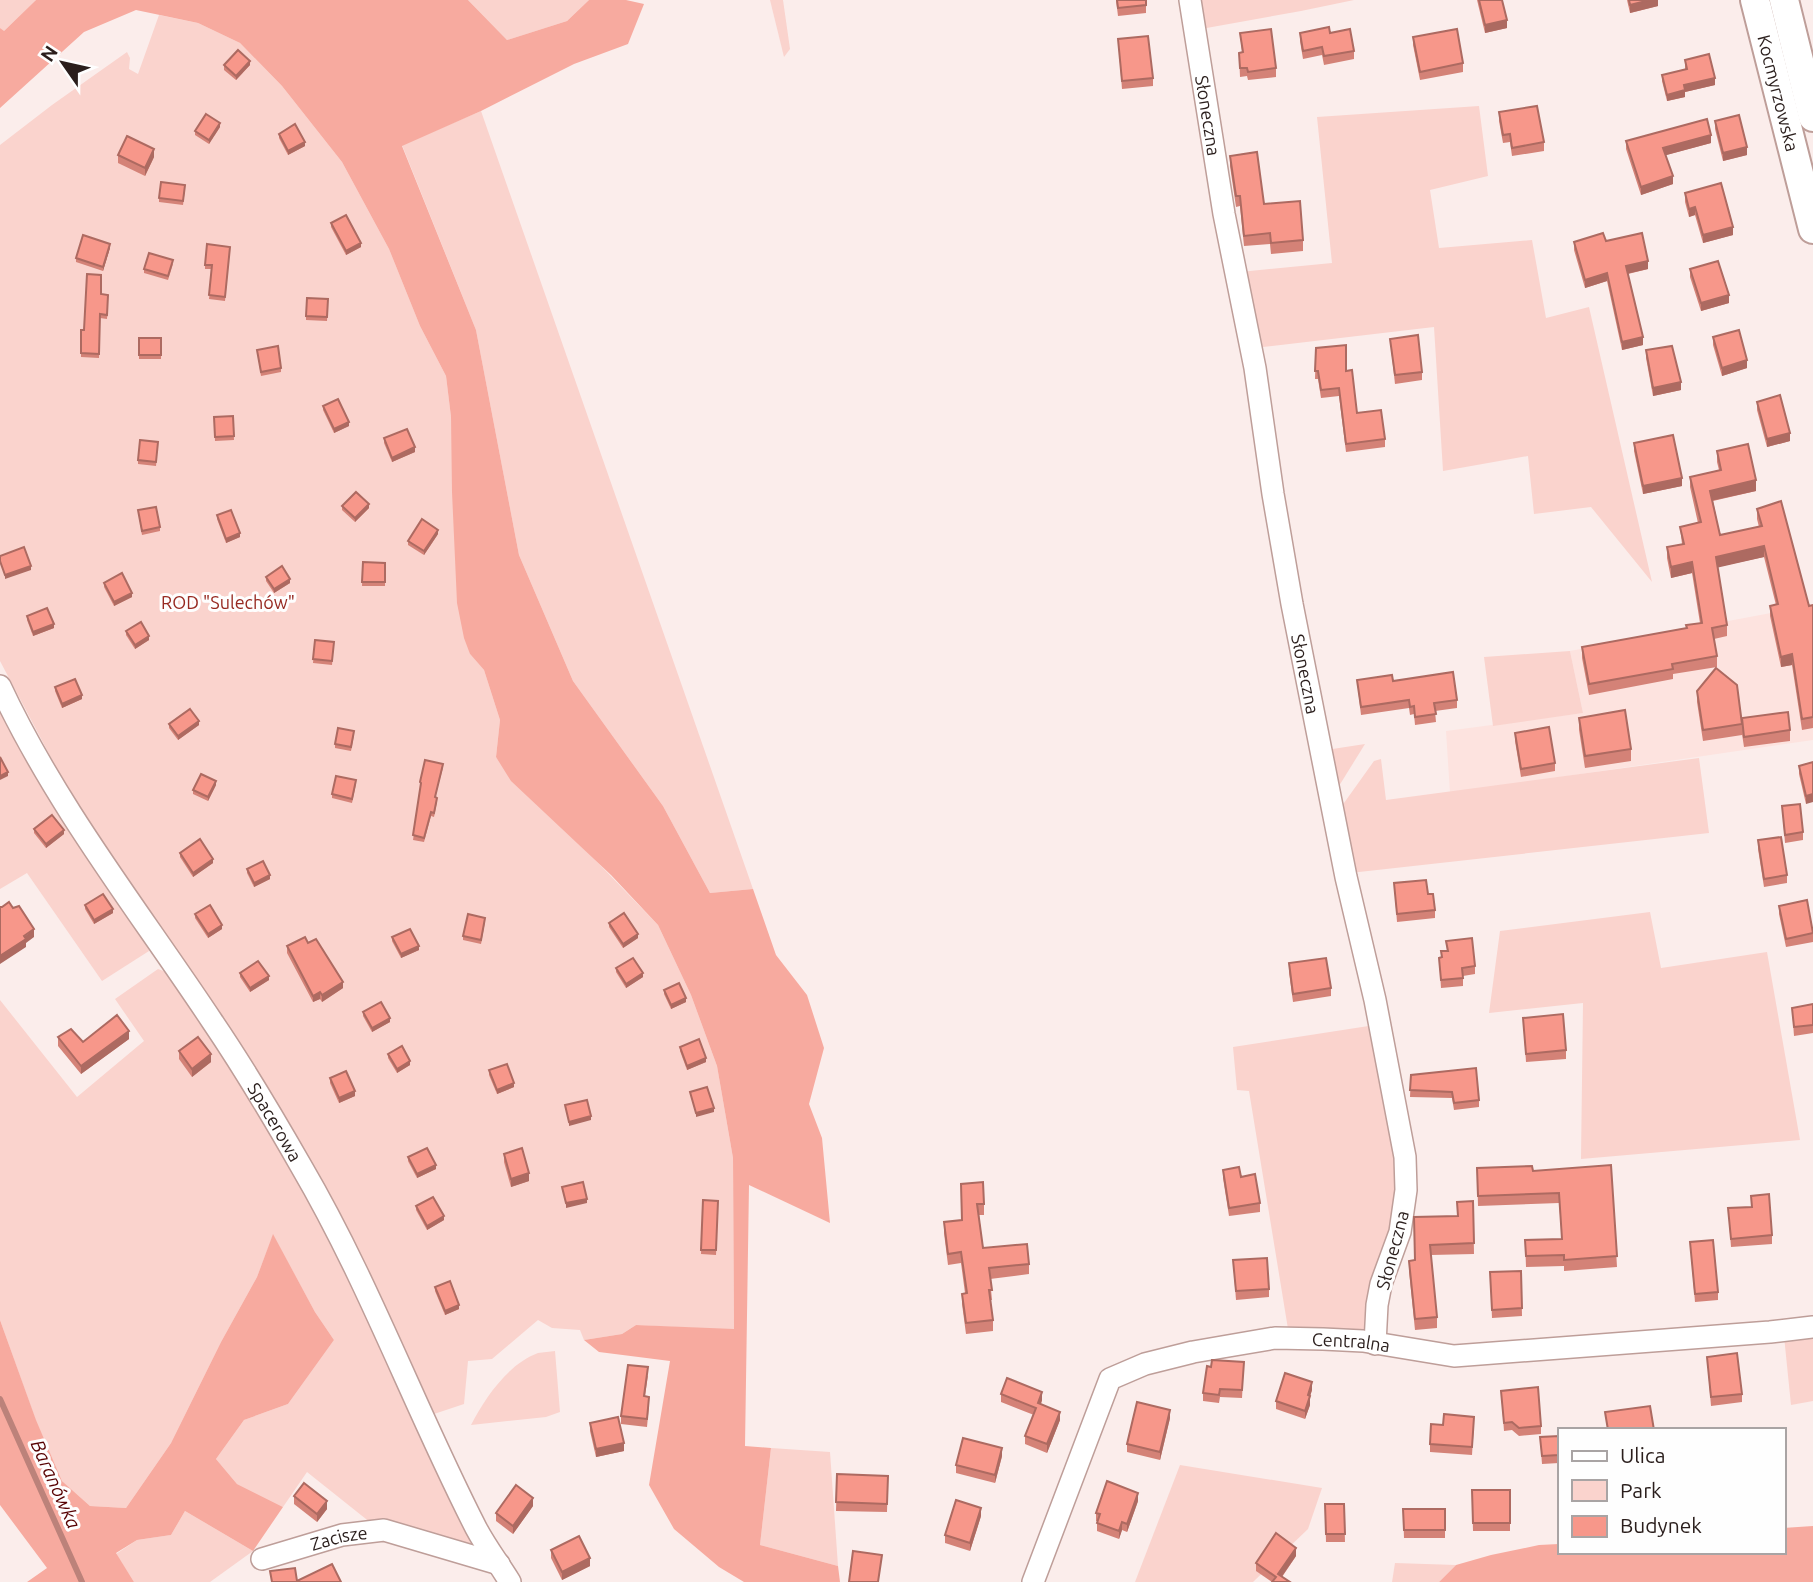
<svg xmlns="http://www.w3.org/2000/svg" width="1813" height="1582" font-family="Ubuntu,sans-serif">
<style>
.built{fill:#fde3df}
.green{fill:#fad3cd}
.forest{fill:#f7aa9f}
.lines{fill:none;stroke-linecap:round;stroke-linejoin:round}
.stream{stroke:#bc827a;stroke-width:6}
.minor-casing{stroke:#be9e99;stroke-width:24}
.major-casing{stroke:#be9e99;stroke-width:32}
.minor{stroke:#fff;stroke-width:21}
.major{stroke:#fff;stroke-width:28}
.wall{fill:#d48277}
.shaded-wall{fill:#ad6a61}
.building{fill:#f7978a;stroke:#ad6a61;stroke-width:2}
.labels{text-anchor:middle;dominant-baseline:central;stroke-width:6;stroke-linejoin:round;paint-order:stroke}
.street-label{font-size:18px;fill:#2a1e1c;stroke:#fefefe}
.park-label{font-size:18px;fill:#972921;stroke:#fefefe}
.water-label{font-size:19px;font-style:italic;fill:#570001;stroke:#fefefe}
</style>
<rect width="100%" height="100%" fill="#fbedeb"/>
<polygon class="built" points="1813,605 1813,740 1450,793 1446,731 1583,713 1570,651"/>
<g class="green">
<polygon points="0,0 36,0 3,32 0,28"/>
<polygon points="468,0 589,0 567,21 507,40"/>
<polygon points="770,0 783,0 790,49 784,57"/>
<polygon points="1196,0 1354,0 1301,11 1201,29"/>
<polygon points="159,15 198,23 240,43 282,86 342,162 389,249 420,326 446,376 451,417 470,654 484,670 500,720 496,757 658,925 691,995 717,1066 733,1158 734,1330 636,1325 622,1334 584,1340 580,1330 552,1328 538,1320 492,1359 468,1361 464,1404 431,1415 383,1306 58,771 0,661 0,145 52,105 127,52 130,58 129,69 138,74"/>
<polygon points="1479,106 1488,176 1430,190 1439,248 1532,240 1546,318 1589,307 1652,582 1591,507 1534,514 1528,456 1443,471 1434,327 1254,348 1240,272 1332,263 1317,117"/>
<polygon points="481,111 753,889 710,893 663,806 573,681 519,555 476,330 402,145"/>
<polygon points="1570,651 1583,713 1493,726 1484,657"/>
<polygon points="0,705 50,794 105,884 147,941 149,951 102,981 27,873 0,889"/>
<polygon points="1365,744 1334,794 1326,750"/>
<polygon points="1699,758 1709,833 1350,873 1339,810 1374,761 1381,759 1386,800"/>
<polygon points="1650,912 1661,968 1767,952 1800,1140 1581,1159 1583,1003 1489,1013 1500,931"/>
<polygon points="158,969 169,973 212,1037 325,1226 489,1557 376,1527 307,1472 283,1507 237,1484 216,1459 244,1420 288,1404 334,1340 315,1312 273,1235 257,1277 221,1342 171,1443 126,1508 90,1506 62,1481 36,1421 0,1320 0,1000 77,1097 144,1041 115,999"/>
<polygon points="1375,1025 1402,1191 1372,1338 1289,1335 1249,1091 1237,1090 1233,1047"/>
<polygon points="1813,1332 1813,1401 1791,1405 1784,1336"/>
<path d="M555,1351L560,1412L546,1417L471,1425C485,1398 508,1364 538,1353C543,1352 550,1352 555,1351Z"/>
<polygon points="771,1448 830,1452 838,1566 760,1545"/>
<polygon points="1180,1465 1322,1488 1308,1529 1253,1582 1135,1582"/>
<polygon points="185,1511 253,1551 210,1582 134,1582 116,1554 137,1540 171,1535"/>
<polygon points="1395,1563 1456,1565 1439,1582 1392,1582"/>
</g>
<g class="forest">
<polygon points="36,0 468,0 507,40 567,21 589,0 626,0 644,4 628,44 574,64 481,111 402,146 476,330 519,555 573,681 663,806 710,893 753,889 776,955 807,995 824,1048 809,1104 822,1138 830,1223 749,1185 745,1446 771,1448 760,1545 838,1566 840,1582 744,1582 719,1567 674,1529 649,1485 670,1361 599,1352 584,1340 622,1334 636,1325 734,1329 733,1158 717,1066 691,995 658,925 611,875 511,781 496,757 500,720 484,670 470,654 464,638 457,603 452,492 451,417 446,376 420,326 389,249 342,162 282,86 240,43 198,23 136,10 84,32 0,108 0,28 4,31"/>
<polygon points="273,1234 315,1312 334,1340 288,1404 244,1420 216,1459 237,1484 283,1507 253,1551 185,1511 171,1535 137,1540 116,1553 134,1582 27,1582 47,1568 0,1505 0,1320 36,1420 62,1481 90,1506 126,1508 171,1443 221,1342 257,1277"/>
<polygon points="1813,1526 1813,1582 1439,1582 1456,1565 1491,1555 1539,1545 1559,1544 1559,1552 1783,1552 1783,1528"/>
</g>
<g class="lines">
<polyline class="stream" points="0,1399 82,1582"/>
<g class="minor-casing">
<g id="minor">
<path id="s1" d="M1190,0L1224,214L1255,368L1273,494L1292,604L1346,877L1375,1000L1405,1157L1406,1190L1400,1232L1381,1284L1377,1305L1375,1344"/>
<path id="s2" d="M0,686C56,806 139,911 212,1021C244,1068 273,1117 301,1166C369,1282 415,1409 476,1528C486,1547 499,1564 510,1582"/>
<path id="s3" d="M262,1559L342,1535L384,1530L499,1564"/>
<path id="s4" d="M1033,1582L1110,1379L1145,1364L1193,1352L1275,1338L1323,1339L1363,1341L1454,1356L1770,1332L1813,1327"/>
</g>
</g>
<g class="major-casing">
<g id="major">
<path id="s5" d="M1755,0L1813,229"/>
<polyline points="1784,0 1813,117"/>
</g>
</g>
<use href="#minor" class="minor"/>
<use href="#major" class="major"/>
</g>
<g class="wall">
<polygon points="1116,0 1146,0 1146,13 1118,16"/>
<polygon points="1477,0 1502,0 1507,28 1485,33"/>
<polygon points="1627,0 1658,0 1658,6 1630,13"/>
<polygon points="1240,33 1276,68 1276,77 1248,80 1247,76 1240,77 1239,53 1242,52"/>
<polygon points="1300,33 1330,33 1354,51 1354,59 1324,65 1322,55 1303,59 1300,41"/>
<polygon points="1413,37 1463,63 1463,72 1420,80 1413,45"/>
<polygon points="1118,39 1153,78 1153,86 1122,89"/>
<polygon points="1685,60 1715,85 1685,92 1685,97 1667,101 1662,81 1662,75 1685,69"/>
<polygon points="224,65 250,65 236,80 224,70"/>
<polygon points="1499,112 1544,142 1544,151 1512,156 1510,142 1503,143 1499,121"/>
<polygon points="1715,121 1747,155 1723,161 1715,129"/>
<polygon points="220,127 209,144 195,135 195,131"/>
<polygon points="279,134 305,146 288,155 279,138"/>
<polygon points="1626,141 1711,143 1666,155 1673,184 1641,195 1626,149"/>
<polygon points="118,155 154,157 145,176 118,163"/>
<polygon points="1230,156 1264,204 1303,240 1303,251 1271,254 1270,244 1244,246 1240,206 1236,207 1230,166"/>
<polygon points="185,189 183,205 159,202 159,198"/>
<polygon points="1685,193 1733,235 1703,243 1695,215 1689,217 1685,202"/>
<polygon points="331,223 361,247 346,255 331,227"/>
<polygon points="1606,241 1648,269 1628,274 1643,345 1622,350 1607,281 1585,288 1574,250 1574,242"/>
<polygon points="230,247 225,301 209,299 212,269 205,269 205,265"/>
<polygon points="110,248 103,271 76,262 76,258"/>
<polygon points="173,264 168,280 144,273 144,269"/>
<polygon points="1690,269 1729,303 1701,311 1690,277"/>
<polygon points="101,294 108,295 107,319 100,318 99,358 81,357 81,330 84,330"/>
<polygon points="328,299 327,321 306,320 306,316"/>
<polygon points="1713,337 1747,368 1722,376 1713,345"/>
<rect x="139" y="338" width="22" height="21"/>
<polygon points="1390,339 1422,372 1422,380 1395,384"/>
<polygon points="1316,348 1346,371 1357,413 1385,439 1385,447 1346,452 1339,396 1321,398 1318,379 1315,379"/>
<polygon points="257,350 281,368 281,372 261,376"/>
<polygon points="1646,350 1681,390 1653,396 1646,358"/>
<polygon points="1757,402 1790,441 1767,447 1757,410"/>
<polygon points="323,406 349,426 334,433 323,410"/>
<polygon points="233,416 234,440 215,441 214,417"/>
<polygon points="384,438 415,452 392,462 384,443"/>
<polygon points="158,442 156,466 138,464 138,460"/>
<polygon points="1634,443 1682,486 1643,494 1634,451"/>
<polygon points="1717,451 1756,491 1713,501 1720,535 1759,527 1757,519 1757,509 1809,606 1813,605 1813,728 1802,730 1792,665 1781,667 1770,616 1770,606 1776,605 1764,557 1717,567 1727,625 1727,636 1714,639 1717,656 1717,667 1673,674 1673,679 1589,695 1582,658 1582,647 1686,628 1700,623 1692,573 1671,578 1667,558 1667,547 1682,544 1680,527 1698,523 1690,487 1690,477 1719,470 1717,462"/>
<polygon points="342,506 369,508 355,522 342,510"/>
<polygon points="138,510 160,527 160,531 142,535"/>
<polygon points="217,515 240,537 226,543 217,519"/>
<polygon points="438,534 424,555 408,545 408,541"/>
<polygon points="363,562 385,563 385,586 362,586"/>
<polygon points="266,577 290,583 274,593 266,581"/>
<polygon points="104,583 132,597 114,606 104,587"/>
<polygon points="27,616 54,628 33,636 27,620"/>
<polygon points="126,631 149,640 135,649 126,635"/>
<polygon points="315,640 334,642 332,665 313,663"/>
<polygon points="1357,680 1393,681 1457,700 1457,708 1435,711 1436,722 1415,725 1414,714 1410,715 1409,708 1361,715"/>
<polygon points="55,687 82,699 62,708 55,691"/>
<polygon points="1697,691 1742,720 1790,730 1790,741 1744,747 1742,734 1742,735 1703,741 1697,702"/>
<polygon points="1579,718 1631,749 1631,761 1585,768 1579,730"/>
<polygon points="169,724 199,725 178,740 169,728"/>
<polygon points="1515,733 1555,763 1555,771 1521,777 1515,741"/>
<polygon points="354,735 351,751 335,748 335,744"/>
<polygon points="1813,762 1806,804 1799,774 1799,766"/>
<polygon points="443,768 435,797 437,802 434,817 431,816 424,842 413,840 421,787 420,782"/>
<polygon points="356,784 352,803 332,798 332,794"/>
<polygon points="216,785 208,801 193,794 193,790"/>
<polygon points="1782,806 1803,832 1803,840 1785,843"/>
<polygon points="34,829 64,834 46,848 34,833"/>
<polygon points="1758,840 1787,875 1787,883 1764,887 1758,849"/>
<polygon points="180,853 213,863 193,877 180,857"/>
<polygon points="247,869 270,879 254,887 247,873"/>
<polygon points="1394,883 1428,894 1435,910 1435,918 1397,922"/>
<polygon points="85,905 113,913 94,924 85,909"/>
<polygon points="1779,906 1813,933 1813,942 1786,947 1779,914"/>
<polygon points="195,914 222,929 208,938 195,918"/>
<polygon points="485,922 481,944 463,940 463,936"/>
<polygon points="609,923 638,938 623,948 609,927"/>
<polygon points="392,937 419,950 401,958 392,941"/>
<polygon points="1446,941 1475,966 1475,974 1463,976 1463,986 1441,988 1439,958 1441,958 1447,951"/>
<polygon points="308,943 343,988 322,1002 320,999 313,1002 287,953 287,946"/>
<polygon points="1289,963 1331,988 1331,996 1293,1002 1289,972"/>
<polygon points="616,968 643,977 626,988 616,972"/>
<polygon points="240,973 269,980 250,992 240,977"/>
<polygon points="664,990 686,1002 671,1009 664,994"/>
<polygon points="1813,1004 1813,1033 1794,1036 1792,1008"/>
<polygon points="363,1012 390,1022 372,1032 363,1016"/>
<polygon points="1523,1018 1566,1050 1566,1059 1526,1062"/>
<polygon points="58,1037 83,1042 129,1039 81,1074 58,1046"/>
<polygon points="680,1047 706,1062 687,1070 680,1051"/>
<polygon points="179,1051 211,1062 192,1077 179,1059"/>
<polygon points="388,1054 410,1065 397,1073 388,1058"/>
<polygon points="489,1070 514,1087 497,1094 489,1075"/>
<polygon points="1411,1075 1479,1100 1479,1107 1454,1110 1452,1098 1410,1097"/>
<polygon points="330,1078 355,1096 339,1103 330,1083"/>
<polygon points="504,1154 529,1181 511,1187 504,1162"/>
<polygon points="408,1157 436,1169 417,1178 408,1161"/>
<polygon points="1611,1165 1617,1267 1564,1271 1564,1266 1526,1267 1525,1240 1562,1239 1559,1203 1478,1206 1477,1168 1533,1171"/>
<polygon points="1223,1170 1241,1177 1260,1203 1260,1212 1229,1216 1223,1178"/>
<polygon points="961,1184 984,1204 984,1215 979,1215 983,1248 1029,1264 1029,1274 990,1279 992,1300 990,1300 993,1320 993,1331 966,1334 962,1304 962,1294 965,1293 961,1263 948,1265 944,1233 944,1222 962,1220"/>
<polygon points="1751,1196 1772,1235 1772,1244 1731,1247 1728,1208 1751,1207"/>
<polygon points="703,1200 718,1201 716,1255 701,1254"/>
<polygon points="1473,1201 1474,1254 1431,1255 1437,1317 1437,1328 1415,1330 1409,1271 1409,1261 1414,1260 1457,1216"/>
<polygon points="416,1206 444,1220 427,1230 416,1210"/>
<polygon points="1690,1242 1718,1292 1718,1300 1695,1302"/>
<polygon points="1233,1260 1269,1289 1269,1297 1236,1300"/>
<polygon points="1521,1271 1522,1316 1492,1318 1490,1272"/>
<polygon points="435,1287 459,1309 445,1315 435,1291"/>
<polygon points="1707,1357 1742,1394 1742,1402 1711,1406"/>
<polygon points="1244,1362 1242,1398 1220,1397 1219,1403 1203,1401 1203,1393 1211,1367"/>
<polygon points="648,1375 645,1396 649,1405 647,1427 621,1424 621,1416"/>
<polygon points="1312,1390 1310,1396 1310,1405 1305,1419 1276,1409 1276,1401"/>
<polygon points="1501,1391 1541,1426 1541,1434 1519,1436 1512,1430 1504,1431"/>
<polygon points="1001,1394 1042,1400 1041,1404 1060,1420 1047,1453 1025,1444 1025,1436 1034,1415 1001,1402"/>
<polygon points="1170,1418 1160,1460 1127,1452 1127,1444"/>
<polygon points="590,1423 624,1451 596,1457 590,1431"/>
<polygon points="1443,1425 1474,1425 1472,1455 1430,1452 1430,1444"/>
<polygon points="1559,1436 1559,1463 1542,1464 1540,1437"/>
<polygon points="1002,1456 995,1483 956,1473 956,1465"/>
<polygon points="837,1474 888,1476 887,1512 836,1511"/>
<polygon points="1472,1490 1510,1490 1510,1531 1473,1531"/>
<polygon points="294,1496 327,1509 317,1522 294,1504"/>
<polygon points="1138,1501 1127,1532 1122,1530 1119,1539 1097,1531 1097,1521 1096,1521 1096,1513"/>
<polygon points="1325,1504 1344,1504 1345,1542 1326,1542"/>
<polygon points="533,1506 513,1534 496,1521 496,1513"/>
<polygon points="1403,1509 1445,1509 1445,1538 1404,1538"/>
<polygon points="981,1516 970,1551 945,1543 945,1535"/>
<polygon points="551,1550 590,1566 562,1580 551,1558"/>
<polygon points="1296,1556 1282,1577 1272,1582 1256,1571 1256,1563"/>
</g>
<g class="shaded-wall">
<polygon points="1650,0 1658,0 1658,6 1630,13 1630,5"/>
<polygon points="1507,20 1507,28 1485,33 1485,25"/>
<polygon points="250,61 250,65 236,80 236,76"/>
<polygon points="1715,78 1715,85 1685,92 1685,97 1667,101 1667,95 1684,85"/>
<polygon points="220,123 220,127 209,144 209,140"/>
<polygon points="1711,135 1711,143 1663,156 1663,148"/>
<polygon points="305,142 305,146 288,155 288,151"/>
<polygon points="1747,147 1747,155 1723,161 1723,153"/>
<polygon points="154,149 154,157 145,176 145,168"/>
<polygon points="1673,176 1673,184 1641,195 1641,187"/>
<polygon points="1695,207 1695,215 1689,217 1689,209"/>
<polygon points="1733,227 1733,235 1703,243 1703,235"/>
<polygon points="361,243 361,247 346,255 346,251"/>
<polygon points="110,244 110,248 103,271 103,267"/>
<polygon points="1648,261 1648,269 1626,274 1626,266"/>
<polygon points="1607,273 1607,281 1585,288 1585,280"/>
<polygon points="1729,295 1729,303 1701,311 1701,303"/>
<polygon points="1643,337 1643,345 1622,350 1622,342"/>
<polygon points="1747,360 1747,368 1722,376 1722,368"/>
<polygon points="1681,382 1681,390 1653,396 1653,388"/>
<polygon points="349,422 349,426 334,433 334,429"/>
<polygon points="1790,433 1790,441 1767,447 1767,439"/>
<polygon points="415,447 415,452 392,462 392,458"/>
<polygon points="1682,478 1682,486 1643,494 1643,486"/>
<polygon points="1756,480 1756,491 1710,501 1710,491"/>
<polygon points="369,504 369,508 355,522 355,518"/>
<polygon points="438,530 438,534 424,555 424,551"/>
<polygon points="240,533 240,537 226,543 226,539"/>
<polygon points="1764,546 1764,557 1716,568 1716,557"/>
<polygon points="1692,562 1692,573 1671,578 1671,567"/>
<polygon points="31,566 31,570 5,579 5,575"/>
<polygon points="290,579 290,583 274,593 274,589"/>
<polygon points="132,593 132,597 114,606 114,602"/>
<polygon points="54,624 54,628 33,636 33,632"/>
<polygon points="149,636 149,640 135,649 135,645"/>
<polygon points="1792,654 1792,665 1781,667 1781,657"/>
<polygon points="82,695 82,699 62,708 62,704"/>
<polygon points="199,721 199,725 178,740 178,736"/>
<polygon points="8,772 8,776 0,780 0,776"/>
<polygon points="216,781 216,785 208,801 208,797"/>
<polygon points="1813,794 1813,802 1806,804 1806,796"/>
<polygon points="64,830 64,834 46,848 46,844"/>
<polygon points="213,859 213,863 193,877 193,873"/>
<polygon points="270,875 270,879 254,887 254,883"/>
<polygon points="113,909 113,913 94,924 94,920"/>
<polygon points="222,925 222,929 208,938 208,934"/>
<polygon points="34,929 34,937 26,943 26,947 0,964 0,956"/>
<polygon points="638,934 638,938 623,948 623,944"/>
<polygon points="419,946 419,950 401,958 401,954"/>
<polygon points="643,973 643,977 626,988 626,984"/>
<polygon points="269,976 269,980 250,992 250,988"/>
<polygon points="343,982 343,988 322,1002 322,995"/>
<polygon points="320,992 320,999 313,1002 313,996"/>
<polygon points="686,998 686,1002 671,1009 671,1005"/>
<polygon points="390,1018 390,1022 372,1032 372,1028"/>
<polygon points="129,1031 129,1039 81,1074 81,1066"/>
<polygon points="211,1054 211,1062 192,1077 192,1069"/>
<polygon points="706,1058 706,1062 687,1070 687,1066"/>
<polygon points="410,1061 410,1065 397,1073 397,1069"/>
<polygon points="514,1083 514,1087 497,1094 497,1090"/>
<polygon points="355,1091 355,1096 339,1103 339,1098"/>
<polygon points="714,1108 714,1112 696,1117 696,1113"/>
<polygon points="591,1116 591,1120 569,1126 569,1122"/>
<polygon points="436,1165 436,1169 417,1178 417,1174"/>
<polygon points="529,1173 529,1181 511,1187 511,1179"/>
<polygon points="587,1199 587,1203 566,1208 566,1203"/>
<polygon points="444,1216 444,1220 427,1230 427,1226"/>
<polygon points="459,1305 459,1309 445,1315 445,1311"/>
<polygon points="1312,1382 1312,1390 1308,1403 1308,1395"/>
<polygon points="1042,1392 1042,1400 1038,1412 1038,1403"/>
<polygon points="1310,1396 1310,1405 1305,1419 1305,1411"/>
<polygon points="1170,1410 1170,1418 1160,1460 1160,1452"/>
<polygon points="1060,1412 1060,1420 1047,1453 1047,1444"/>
<polygon points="624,1443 624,1451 596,1457 596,1449"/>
<polygon points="1002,1448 1002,1456 995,1483 995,1475"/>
<polygon points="1138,1493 1138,1501 1127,1532 1127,1524"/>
<polygon points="533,1498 533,1506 513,1534 513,1526"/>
<polygon points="327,1501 327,1509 317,1522 317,1514"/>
<polygon points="981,1508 981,1516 970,1551 970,1543"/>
<polygon points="1122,1522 1122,1530 1119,1539 1119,1531"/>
<polygon points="1296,1548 1296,1556 1278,1582 1278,1574"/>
<polygon points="590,1558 590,1566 562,1580 562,1572"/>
</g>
<g class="building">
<polygon points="1117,0 1146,0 1146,5 1118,8"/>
<polygon points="1479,0 1502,0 1507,20 1485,25"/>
<polygon points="1629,0 1650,0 1630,5"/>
<polygon points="1329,27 1330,33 1350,29 1354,51 1324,56 1322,47 1303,51 1300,33"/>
<polygon points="1271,29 1276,68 1248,72 1247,68 1240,68 1239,53 1243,52 1240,33"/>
<polygon points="1457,29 1463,63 1420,72 1413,37"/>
<polygon points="1148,36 1153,78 1122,81 1118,39"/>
<polygon points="238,50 250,61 236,76 224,65"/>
<polygon points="1709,54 1715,78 1684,85 1685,90 1667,95 1662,75 1687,69 1685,60"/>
<polygon points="1537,106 1544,142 1512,148 1510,134 1503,135 1499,112"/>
<polygon points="206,114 220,123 209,140 195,131"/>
<polygon points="1739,115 1747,147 1723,153 1715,121"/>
<polygon points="1707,119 1711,135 1663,148 1673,176 1641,187 1626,141"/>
<polygon points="295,124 305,142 288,151 279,134"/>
<polygon points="127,136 154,149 145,168 118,155"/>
<polygon points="1257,152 1264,204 1300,201 1303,240 1271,243 1270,233 1244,236 1240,196 1236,196 1230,156"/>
<polygon points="161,182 185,185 183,201 159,198"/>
<polygon points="1721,183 1733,227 1703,235 1695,207 1689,209 1685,193"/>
<polygon points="346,215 361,243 346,251 331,223"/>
<polygon points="1603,233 1606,241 1642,233 1648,261 1626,266 1643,337 1622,342 1607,273 1585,280 1574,242"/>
<polygon points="83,235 110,244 103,267 76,258"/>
<polygon points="207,244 230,247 225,297 209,295 212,265 205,265"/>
<polygon points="149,253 173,260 168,276 144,269"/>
<polygon points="1718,261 1729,295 1701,303 1690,269"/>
<polygon points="87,274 101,275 101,294 108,295 107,315 100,314 99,354 81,353 81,330 84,330"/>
<polygon points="307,298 328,299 327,317 306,316"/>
<polygon points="1739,330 1747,360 1722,368 1713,337"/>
<polygon points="1418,335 1422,372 1395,375 1390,339"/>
<rect x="139" y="338" width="22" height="17"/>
<polygon points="1346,345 1346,371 1352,370 1357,413 1381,410 1385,439 1346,444 1339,388 1321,390 1318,371 1315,371 1316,348"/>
<polygon points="278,346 281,368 261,372 257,350"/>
<polygon points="1672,346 1681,382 1653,388 1646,350"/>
<polygon points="1780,395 1790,433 1767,439 1757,402"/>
<polygon points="338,399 349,422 334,429 323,406"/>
<polygon points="233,416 234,436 215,437 214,417"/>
<polygon points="407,429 415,447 392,458 384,438"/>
<polygon points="1673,435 1682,478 1643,486 1634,443"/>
<polygon points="140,440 158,442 156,462 138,460"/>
<polygon points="1748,444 1756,480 1710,491 1720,535 1762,526 1757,509 1781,501 1809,606 1813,605 1813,717 1802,719 1792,654 1781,657 1770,606 1778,604 1764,546 1716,557 1727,625 1712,628 1717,656 1672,664 1673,669 1589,684 1582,647 1687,628 1686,625 1702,623 1692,562 1671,567 1667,547 1684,544 1680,527 1701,522 1690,477 1721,470 1717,451"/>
<polygon points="356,492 369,504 355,518 342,506"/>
<polygon points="156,507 160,527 142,531 138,510"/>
<polygon points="231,510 240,533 226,539 217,515"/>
<polygon points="422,519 438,530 424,551 408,541"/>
<polygon points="24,547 31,566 5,575 0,561 0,556"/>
<polygon points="363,562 385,563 385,582 362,582"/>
<polygon points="282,566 290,579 274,589 266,577"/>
<polygon points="122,573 132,593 114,602 104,583"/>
<polygon points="47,608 54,624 33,632 27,616"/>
<polygon points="141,622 149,636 135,645 126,631"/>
<polygon points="315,640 334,642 332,661 313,659"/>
<polygon points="1716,668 1737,685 1742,724 1703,730 1697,691"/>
<polygon points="1453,672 1457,700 1434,703 1436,714 1415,717 1414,706 1410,707 1409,700 1361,707 1357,680 1392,675 1393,681"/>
<polygon points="75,679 82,695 62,704 55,687"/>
<polygon points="190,709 199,721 178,736 169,724"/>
<polygon points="1625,710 1631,749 1585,756 1579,718"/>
<polygon points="1788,712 1790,730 1744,737 1742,718"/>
<polygon points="1549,727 1555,763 1521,769 1515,733"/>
<polygon points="338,728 354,731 351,747 335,744"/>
<polygon points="0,757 8,772 0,776"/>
<polygon points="425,760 443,764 435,797 437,798 434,813 431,812 424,838 413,835 421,783 420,782"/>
<polygon points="1813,762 1813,794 1806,796 1799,766"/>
<polygon points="201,774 216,781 208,797 193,790"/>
<polygon points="336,776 356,780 352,799 332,794"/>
<polygon points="1800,804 1803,832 1785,835 1782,806"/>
<polygon points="52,815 64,830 46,844 34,829"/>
<polygon points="1781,837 1787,875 1764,879 1758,840"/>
<polygon points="200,839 213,859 193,873 180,853"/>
<polygon points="263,861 270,875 254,883 247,869"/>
<polygon points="1426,880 1428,894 1433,894 1435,910 1397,914 1394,883"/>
<polygon points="103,894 113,909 94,920 85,905"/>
<polygon points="1807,900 1813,933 1786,939 1779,906"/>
<polygon points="9,902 13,908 19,906 34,929 24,936 26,939 0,956 0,907 2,907"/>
<polygon points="210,905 222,925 208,934 195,914"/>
<polygon points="624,913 638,934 623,944 609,923"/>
<polygon points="468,914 485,918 481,940 463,936"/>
<polygon points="410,929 419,946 401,954 392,937"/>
<polygon points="305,937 308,943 316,939 343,982 322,995 320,992 313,996 287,946"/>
<polygon points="1472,938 1475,966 1462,968 1463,978 1441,980 1439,958 1442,957 1441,951 1448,951 1446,941"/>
<polygon points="633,958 643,973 626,984 616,968"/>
<polygon points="1326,958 1331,988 1293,994 1289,963"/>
<polygon points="258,961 269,976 250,988 240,973"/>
<polygon points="679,983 686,998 671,1005 664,990"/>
<polygon points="381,1002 390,1018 372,1028 363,1012"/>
<polygon points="1813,1004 1813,1025 1794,1027 1792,1008"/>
<polygon points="1563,1014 1566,1050 1526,1054 1523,1018"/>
<polygon points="117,1015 129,1031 81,1066 58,1037 71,1029 83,1042"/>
<polygon points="198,1037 211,1054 192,1069 179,1051"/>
<polygon points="699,1039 706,1058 687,1066 680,1047"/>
<polygon points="402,1046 410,1061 397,1069 388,1054"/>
<polygon points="507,1064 514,1083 497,1090 489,1070"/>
<polygon points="1476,1068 1479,1100 1454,1103 1452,1092 1410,1090 1411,1075"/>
<polygon points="346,1071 355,1091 339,1098 330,1078"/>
<polygon points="707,1087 714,1108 696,1113 690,1092"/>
<polygon points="587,1100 591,1116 569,1122 565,1105"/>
<polygon points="427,1148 436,1165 417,1174 408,1157"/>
<polygon points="522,1148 529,1173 511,1179 504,1154"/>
<polygon points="1611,1165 1617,1256 1564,1260 1564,1255 1526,1256 1525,1240 1562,1239 1559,1193 1478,1196 1477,1168 1532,1166 1533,1171"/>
<polygon points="1239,1167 1241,1177 1255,1174 1260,1203 1229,1208 1223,1170"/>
<polygon points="583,1182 587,1199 566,1203 562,1187"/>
<polygon points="983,1182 984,1204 977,1204 983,1248 1027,1244 1029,1264 989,1268 992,1290 989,1290 993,1320 966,1323 962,1294 967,1293 961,1252 948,1254 944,1222 962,1220 961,1184"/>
<polygon points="1769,1194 1772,1235 1731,1239 1728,1208 1752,1207 1751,1196"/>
<polygon points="433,1197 444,1216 427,1226 416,1206"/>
<polygon points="703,1200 718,1201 716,1250 701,1250"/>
<polygon points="1473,1201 1474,1243 1430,1245 1437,1317 1415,1319 1409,1261 1415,1260 1414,1217 1458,1216 1457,1202"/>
<polygon points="1713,1240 1718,1292 1695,1294 1690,1242"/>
<polygon points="1267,1258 1269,1289 1236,1291 1233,1260"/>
<polygon points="1521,1271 1522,1308 1492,1310 1490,1272"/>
<polygon points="450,1281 459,1305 445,1311 435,1287"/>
<polygon points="1737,1353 1742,1394 1711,1397 1707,1357"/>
<polygon points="1212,1360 1244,1362 1242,1390 1220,1389 1219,1395 1203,1393 1207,1366 1211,1367"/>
<polygon points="628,1365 648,1367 644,1396 649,1397 647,1419 621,1416"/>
<polygon points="1285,1373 1312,1382 1308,1395 1310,1396 1305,1411 1276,1401"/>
<polygon points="1007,1378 1042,1392 1038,1403 1060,1412 1047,1444 1025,1436 1036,1408 1001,1394"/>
<polygon points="1538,1387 1541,1426 1519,1428 1512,1422 1504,1423 1501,1391"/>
<polygon points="1137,1402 1170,1410 1160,1452 1127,1444"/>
<polygon points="1650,1406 1654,1430 1608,1430 1605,1412"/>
<polygon points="1444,1414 1474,1417 1472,1447 1430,1444 1431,1424 1443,1425"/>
<polygon points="618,1417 624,1443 596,1449 590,1423"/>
<polygon points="1559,1436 1559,1455 1542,1456 1540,1437"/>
<polygon points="963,1438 1002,1448 995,1475 956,1465"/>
<polygon points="837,1474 888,1476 887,1504 836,1502"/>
<polygon points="1107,1481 1138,1493 1127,1524 1122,1522 1119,1531 1097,1523 1100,1514 1096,1513"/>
<polygon points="304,1483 327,1501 317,1514 294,1496"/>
<polygon points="516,1485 533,1498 513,1526 496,1513"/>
<polygon points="1472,1490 1510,1490 1510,1523 1473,1523"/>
<polygon points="956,1500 981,1508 970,1543 945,1535"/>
<polygon points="1325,1504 1344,1504 1345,1534 1326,1534"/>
<polygon points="1403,1509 1445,1509 1445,1530 1404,1530"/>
<polygon points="1276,1533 1296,1548 1278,1574 1290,1582 1272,1582 1276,1577 1256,1563"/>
<polygon points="579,1536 590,1558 562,1572 551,1550"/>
<polygon points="853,1551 882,1555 878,1582 849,1582"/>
<polygon points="332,1564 341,1582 272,1582 270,1571 295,1568 297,1581"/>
</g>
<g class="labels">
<g class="street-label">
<text stroke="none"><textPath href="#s5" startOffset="96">Kocmyrzowska</textPath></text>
<text stroke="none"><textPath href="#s1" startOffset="117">Słoneczna</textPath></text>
<text stroke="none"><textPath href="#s1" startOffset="684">Słoneczna</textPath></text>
<text stroke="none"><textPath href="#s2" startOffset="516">Spacerowa</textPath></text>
<text transform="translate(1392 1250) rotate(-75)">Słoneczna</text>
<text stroke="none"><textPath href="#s4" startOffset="464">Centralna</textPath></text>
<text stroke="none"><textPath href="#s3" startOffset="80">Zacisze</textPath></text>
</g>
<g class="park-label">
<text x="228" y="602">ROD "Sulechów"</text>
</g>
<g class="water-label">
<text transform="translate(56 1484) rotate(66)">Baranówka</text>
</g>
</g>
<rect x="1558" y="1428" width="228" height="126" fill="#fefefe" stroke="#a9a4a4" stroke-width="2"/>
<rect x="1572" y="1451" width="35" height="10" fill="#ffffff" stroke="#a9a4a4" stroke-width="2"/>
<text x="1620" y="1463" font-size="21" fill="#2a1e1c">Ulica</text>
<rect x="1572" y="1480" width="35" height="21" fill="#fad3cd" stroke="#a9a4a4" stroke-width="2"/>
<text x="1620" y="1498" font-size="21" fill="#2a1e1c">Park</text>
<rect x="1572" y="1516" width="35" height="21" fill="#f7978a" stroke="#a9a4a4" stroke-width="2"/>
<text x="1620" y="1533" font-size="21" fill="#2a1e1c">Budynek</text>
<g transform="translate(63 63) rotate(304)" stroke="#fefefe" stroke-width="5" paint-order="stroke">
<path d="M0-5L12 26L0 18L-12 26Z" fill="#2a1e1c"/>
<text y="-10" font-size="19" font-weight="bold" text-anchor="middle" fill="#2a1e1c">N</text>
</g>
</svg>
